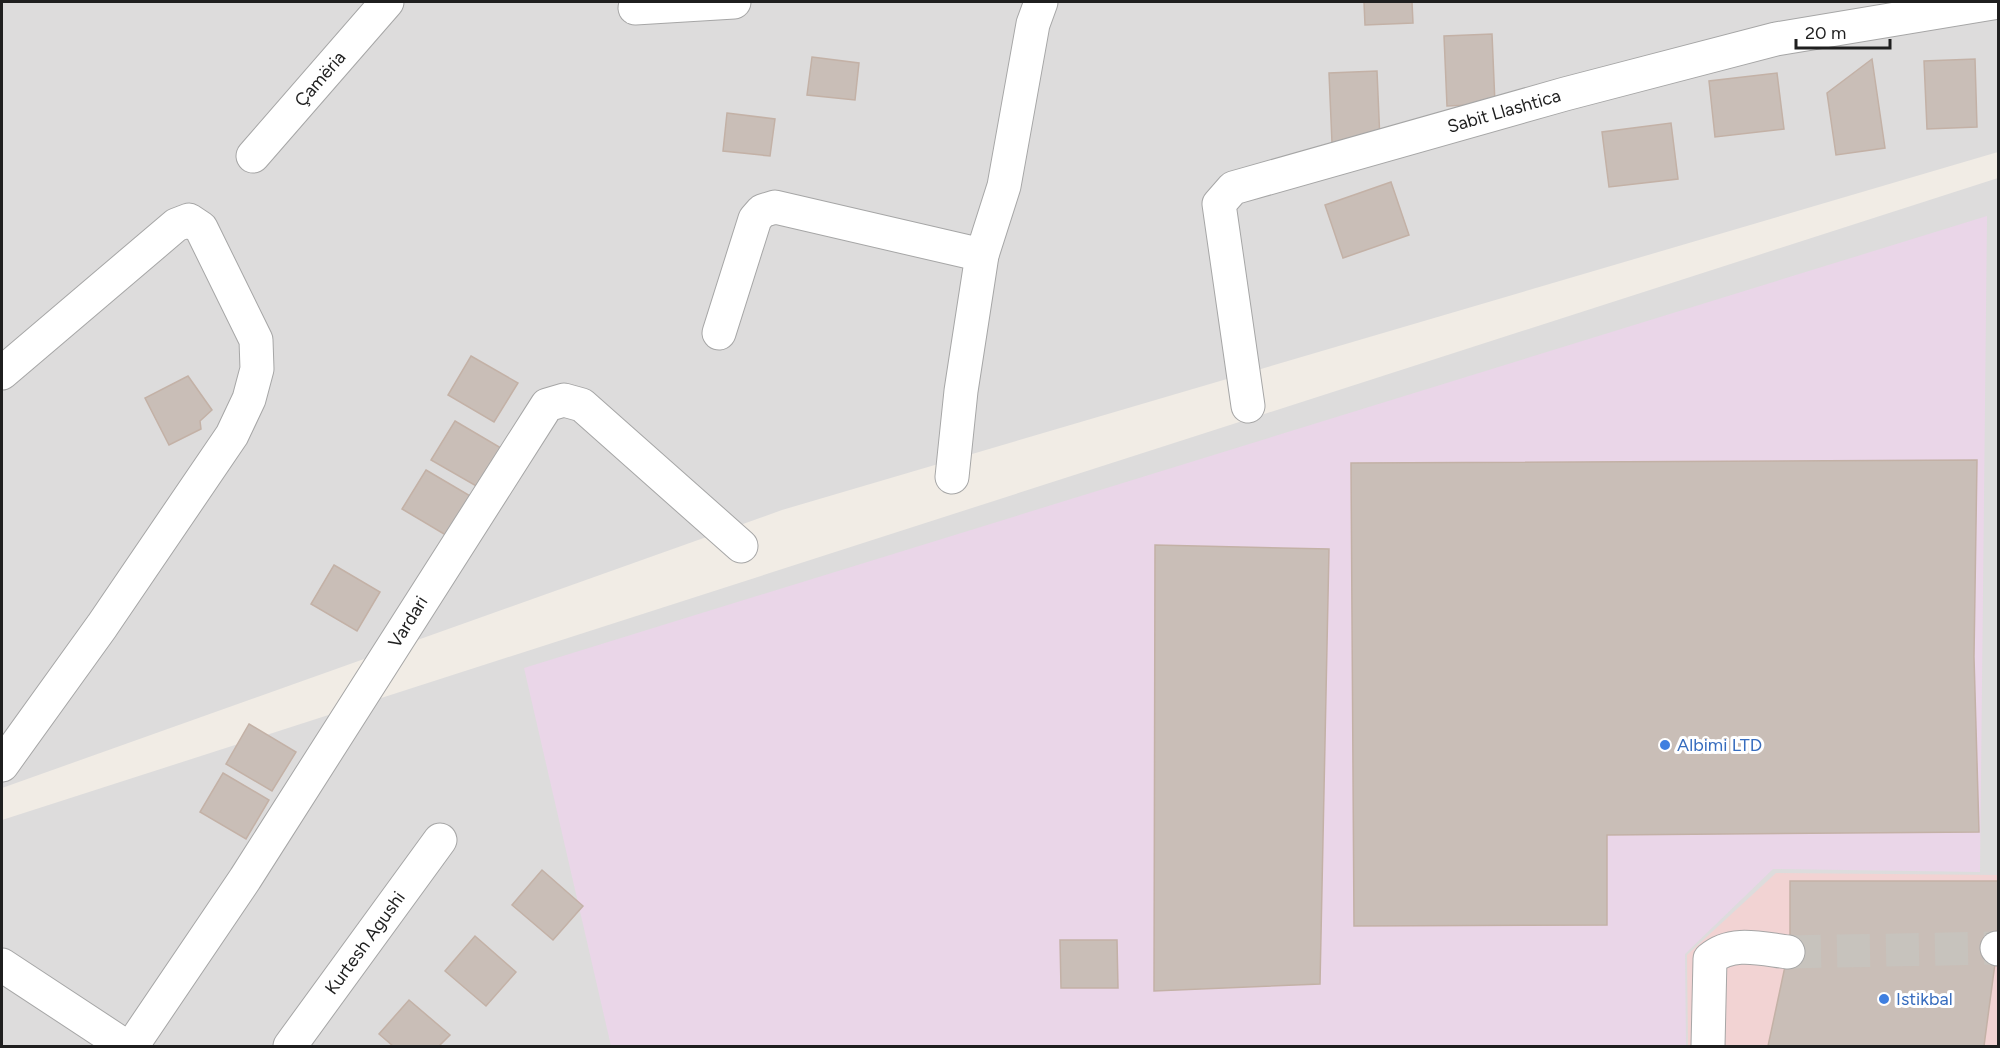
<svg xmlns="http://www.w3.org/2000/svg" width="2000" height="1048" font-family="Figtree,sans-serif">
<style>
.residential{fill:#dddcdc}
.commercial{fill:#f2d3d3}
.industrial{fill:#ead6e8}
.building{fill:#c9beb7;stroke:#c3b1a6;stroke-width:1.5}
.lines{fill:none;stroke-linecap:round;stroke-linejoin:round}
.minor-tunnel{stroke:#c7c3bd;stroke-width:33;stroke-dasharray:33 16;stroke-linecap:butt}
.minor-casing{stroke:#a6a6a6;stroke-width:35}
.minor{stroke:#fff;stroke-width:33}
.shop-dot{fill:#3f7fe0;stroke:#fff;stroke-width:2}
.labels{text-anchor:middle;dominant-baseline:central;stroke-width:6;stroke-linejoin:round;paint-order:stroke}
.street-label{font-size:18px;fill:#1f1f1f;stroke:#fff}
.shop-label{font-size:18px;fill:#366cbe;stroke:#fff;text-anchor:start}
</style>
<rect width="100%" height="100%" fill="#f1ece5"/>
<g class="residential">
<polygon points="2,2 1998,2 1998,152 782,510 2,788"/>
<polygon points="1998,178 1998,1046 2,1046 2,820"/>
</g>
<polygon class="commercial" points="1776,873 1998,875 1998,1046 1688,1046 1687,955"/>
<polygon class="industrial" points="1987,216 1980,872 1773,869 1685,954 1686,1046 611,1046 524,668"/>
<g class="building">
<polygon points="1364,2 1412,2 1413,23 1365,25"/>
<polygon points="1492,34 1495,104 1447,106 1444,36"/>
<polygon points="812,57 859,63 855,100 807,95"/>
<polygon points="1872,59 1885,148 1836,155 1827,93"/>
<polygon points="1975,59 1977,127 1927,129 1924,61"/>
<polygon points="1377,71 1380,141 1332,143 1329,73"/>
<polygon points="1777,73 1784,129 1715,137 1709,81"/>
<polygon points="727,113 775,119 770,156 723,151"/>
<polygon points="1671,123 1678,179 1609,187 1602,132"/>
<polygon points="1391,182 1409,235 1343,258 1325,205"/>
<polygon points="471,356 518,383 494,422 448,395"/>
<polygon points="188,376 212,410 200,421 201,429 169,445 145,398"/>
<polygon points="455,421 501,448 478,487 431,460"/>
<polygon points="1977,460 1974,657 1979,832 1607,835 1607,925 1354,926 1351,463"/>
<polygon points="426,470 472,497 449,537 402,509"/>
<polygon points="1155,545 1329,549 1320,984 1154,991"/>
<polygon points="334,565 380,592 357,631 311,604"/>
<polygon points="249,724 296,752 272,791 226,764"/>
<polygon points="223,773 269,800 246,839 200,812"/>
<polygon points="542,870 583,906 553,940 512,905"/>
<polygon points="1790,881 1998,881 1998,941 1984,1046 1768,1046 1790,943"/>
<polygon points="475,936 516,972 486,1006 445,971"/>
<polygon points="1060,940 1117,940 1118,988 1061,988"/>
<polygon points="409,1000 450,1035 439,1046 393,1046 379,1034"/>
</g>
<g class="lines">
<polyline class="minor-tunnel" points="1788,952 1997,948"/>
<g class="minor-casing">
<g id="minor">
<polyline points="635,8 734,2"/>
<polyline points="253,156 387,2"/>
<polyline points="719,333 755,219 762,211 775,207 982,255"/>
<polyline points="2,373 176,225 189,220 201,228 256,340 257,369 249,399 232,435 102,626 2,765"/>
<polyline points="1248,406 1219,204 1233,188 1565,94 1776,39 1998,2"/>
<polyline points="952,477 961,391 982,255 1004,186 1033,24 1041,2"/>
<polyline points="1997,948 1998,949"/>
<polyline points="2,965 125,1046"/>
<polyline points="132,1046 245,879 547,405 564,400 582,405 741,546"/>
<polyline points="290,1046 440,840"/>
<path d="M1708,1046L1710,959C1732,940 1762,949 1788,952"/>
</g>
</g>
<use href="#minor" class="minor"/>
</g>
<g class="shop-dot">
<circle cx="1665" cy="745" r="6"/>
<circle cx="1884" cy="999" r="6"/>
</g>
<g class="labels">
<g class="street-label">
<text transform="translate(320 79) rotate(-49)">Çamëria</text>
<text transform="translate(1504 111) rotate(-16)">Sabit Llashtica</text>
<text transform="translate(408 622) rotate(-58)">Vardari</text>
<text transform="translate(365 943) rotate(-54)">Kurtesh Agushi</text>
</g>
<g class="shop-label">
<text x="1677" y="745">Albimi LTD</text>
<text x="1896" y="999">Istikbal</text>
</g>
</g>
<rect width="2000" height="1048" fill="none" stroke="#1f1f1f" stroke-width="6"/>
<path d="M1796 39v9h94v-9" fill="none" stroke="#1f1f1f" stroke-width="3"/>
<text x="1805" y="39" font-size="18" fill="#1f1f1f" stroke="#ffffff" stroke-width="4.5" paint-order="stroke">20 m</text>
</svg>
